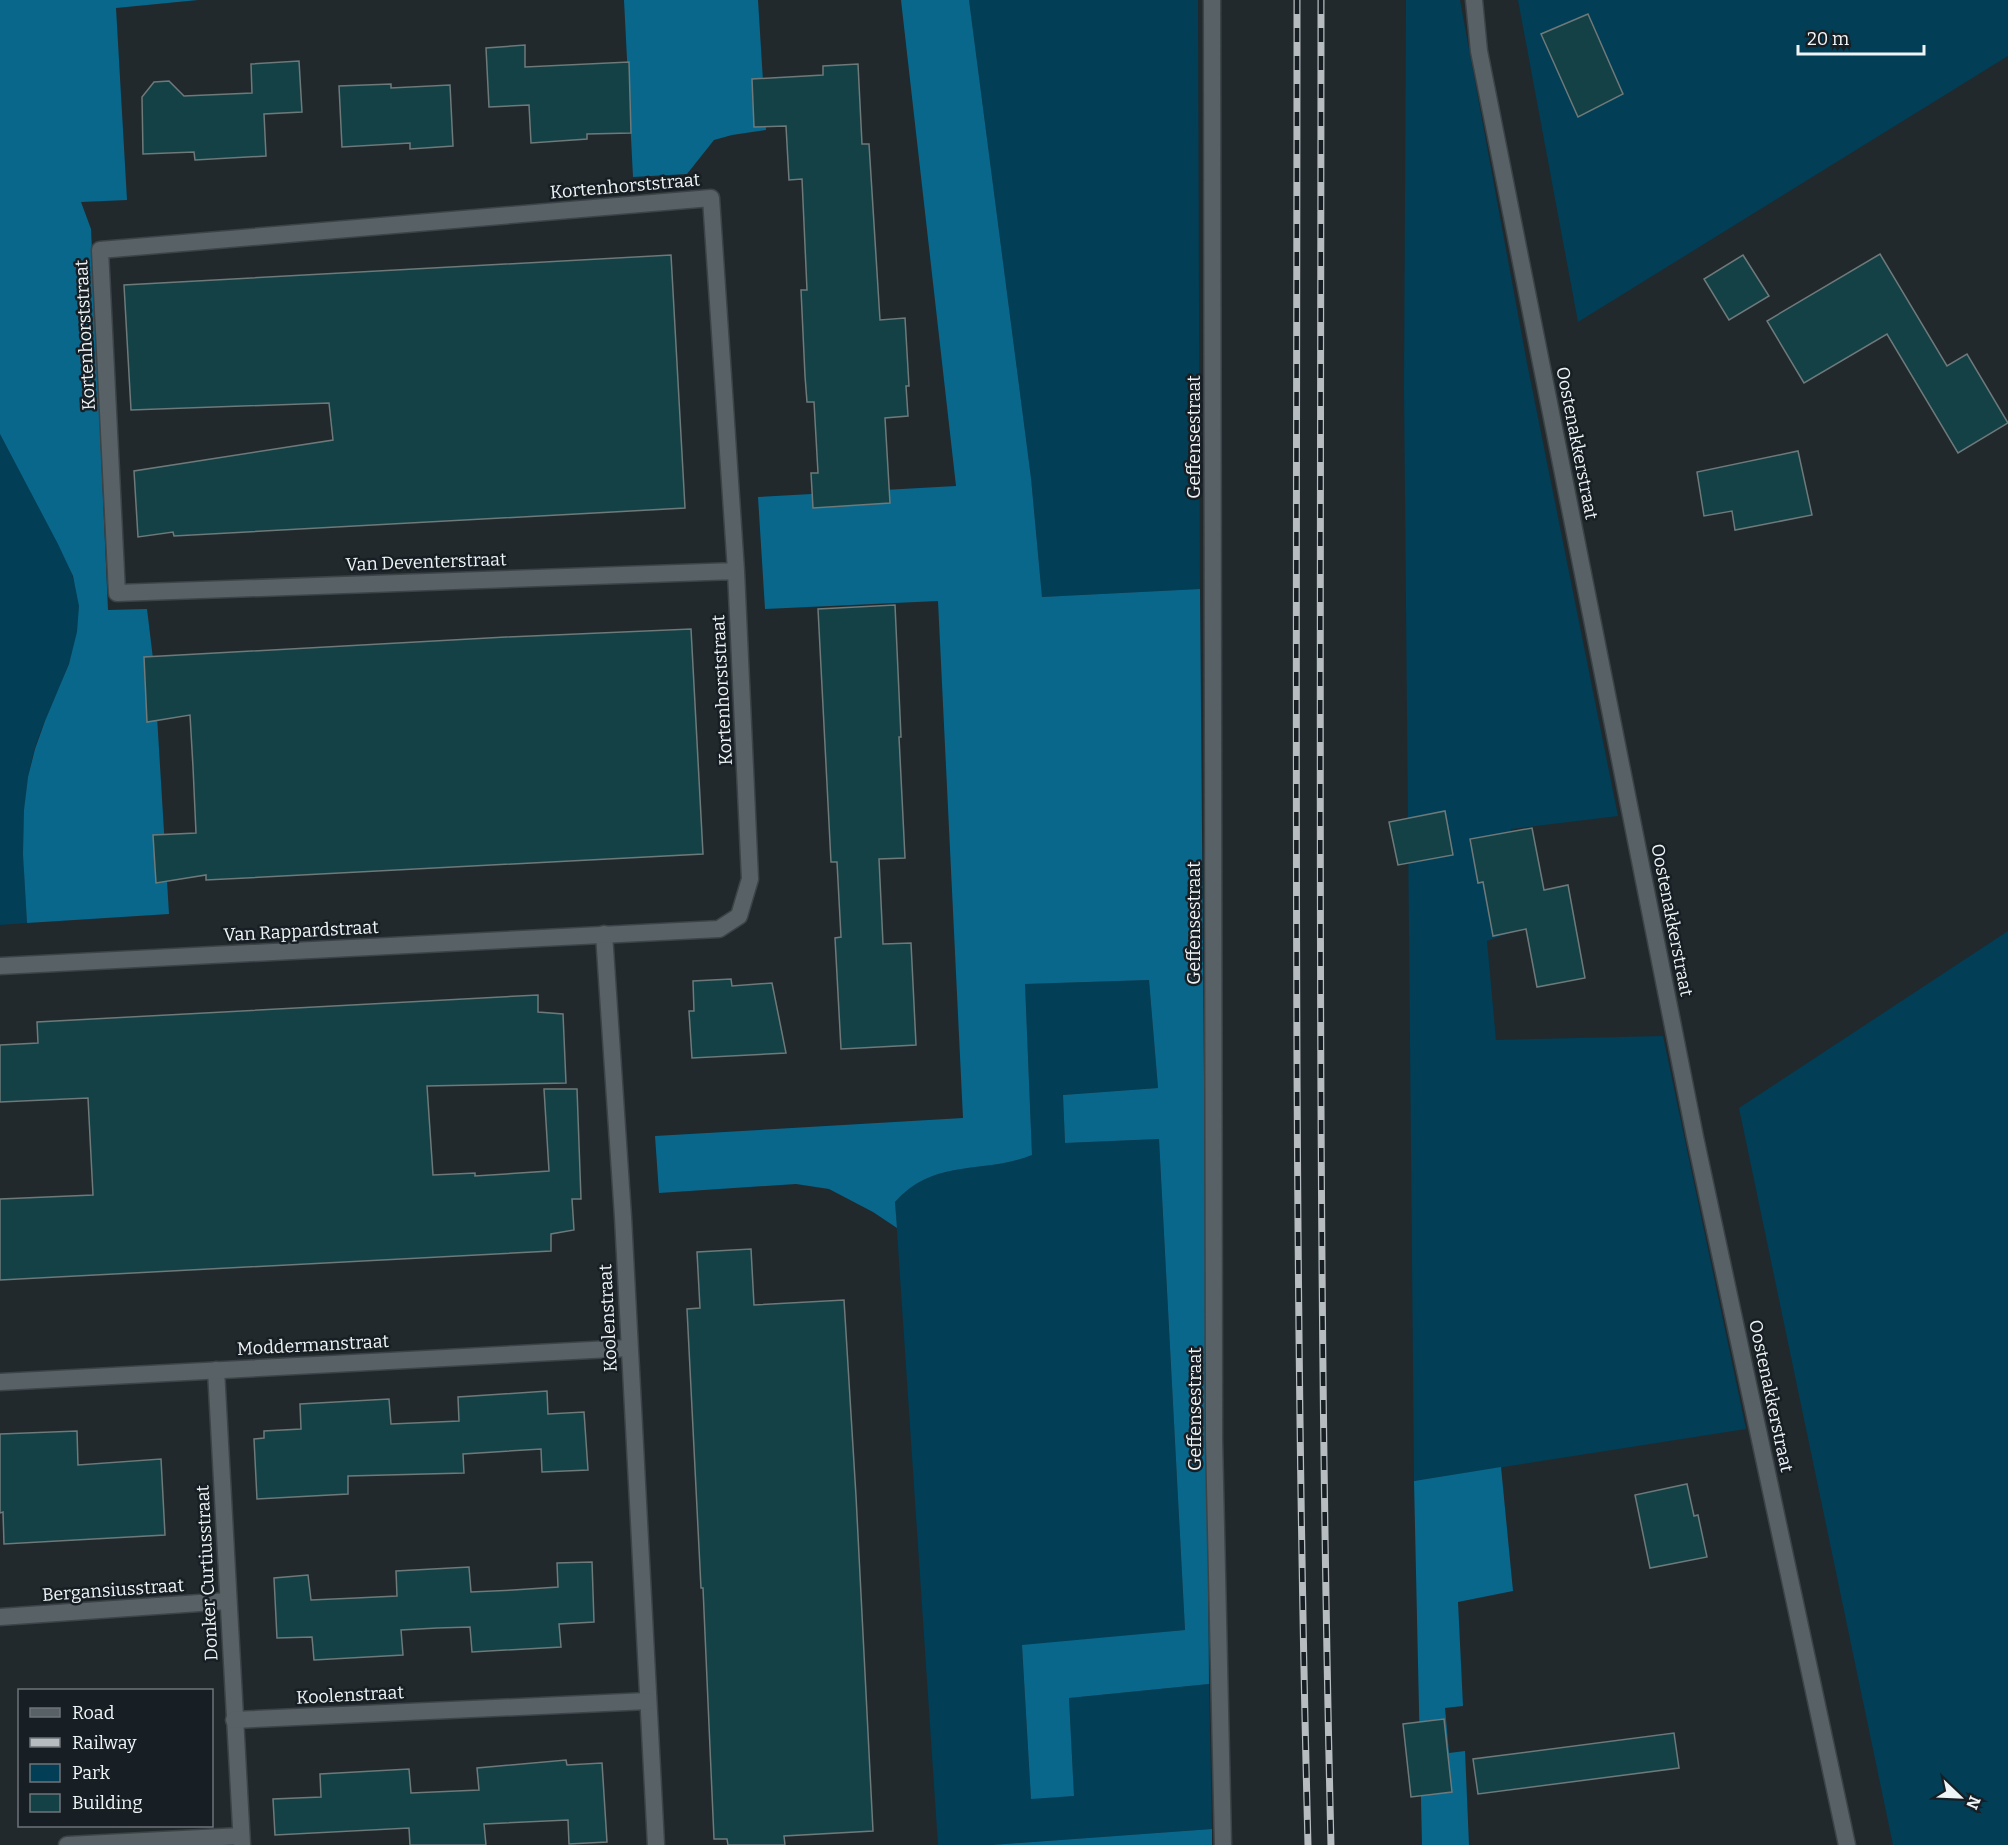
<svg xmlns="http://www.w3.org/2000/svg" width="2008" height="1845" font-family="Bitter,serif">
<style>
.green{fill:#023e56}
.forest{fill:#09678c}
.building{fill:#144145;stroke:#6e797a;stroke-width:1.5}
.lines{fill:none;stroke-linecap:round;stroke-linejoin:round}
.minor-casing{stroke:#3c4448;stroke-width:19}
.minor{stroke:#586166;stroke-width:16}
.rail-casing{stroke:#b6bcbf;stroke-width:7}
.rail{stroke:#181f24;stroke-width:4.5;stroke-dasharray:14;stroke-linecap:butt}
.labels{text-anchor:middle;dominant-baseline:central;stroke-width:5;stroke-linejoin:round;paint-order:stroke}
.street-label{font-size:18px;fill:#eff4f7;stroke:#181f24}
</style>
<rect width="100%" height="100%" fill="#21292d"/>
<g class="green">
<polygon points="969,0 1198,0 1200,589 1042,597 1031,478"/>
<polygon points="1406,0 1460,0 1526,358 1618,816 1511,829 1523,928 1487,941 1496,1040 1663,1036 1746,1429 1414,1481 1404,389"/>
<polygon points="1518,0 2008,0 2008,56 1578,322"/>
<path d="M0,434C14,459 27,485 41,510C57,540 74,569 79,603C86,645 46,709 34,751C19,807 24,865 27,923L0,925Z"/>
<polygon points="2008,931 2008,1845 1893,1845 1739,1108"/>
<path d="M1149,980L1158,1088L1063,1095L1065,1143L1159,1139L1185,1630L1022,1646L1031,1798L1074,1796L1069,1698L1209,1684L1212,1829L992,1845H938L895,1202C935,1157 983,1175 1032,1155L1025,984Z"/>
</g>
<g class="forest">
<polygon points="0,0 198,0 116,8 127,200 81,202 91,229 108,610 147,609 154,667 169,914 27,923 23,854 24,810 28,777 35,749 45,721 69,664 77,632 79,606 73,576 58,544 0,434"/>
<polygon points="624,0 758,0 766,130 732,135 714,140 687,174 633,177"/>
<path d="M901,0H969L1031,478L1042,597L1200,589L1209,1684L1069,1698L1074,1796L1031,1799L1022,1645L1185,1630L1159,1139L1065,1143L1063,1095L1158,1088L1149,980L1025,984L1032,1155C983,1175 935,1157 895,1202L897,1228L873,1212L829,1189L796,1184L659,1193L655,1136L963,1118L938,601L765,609L758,497L956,486Z"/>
<polygon points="1501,1467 1513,1591 1458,1602 1463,1706 1445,1708 1449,1753 1465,1751 1469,1845 1422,1845 1414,1481"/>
<polygon points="1212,1829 1212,1845 992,1845"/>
</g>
<g class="building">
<polygon points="1588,14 1623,94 1578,117 1541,34"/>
<polygon points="525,45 525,67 629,62 631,133 587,134 587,139 531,143 529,105 489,107 486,48"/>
<polygon points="299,61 302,112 264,114 266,156 195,160 194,152 143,154 142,97 154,82 169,81 184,96 252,93 251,64"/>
<polygon points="858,64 862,144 869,144 880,320 905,318 909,386 906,386 908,416 885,418 890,503 813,508 811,473 818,473 814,402 807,402 805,376 801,290 807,290 802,179 789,180 786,126 754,127 752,79 823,75 823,66"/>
<polygon points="391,84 391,88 450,85 453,146 410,149 410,143 342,147 339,86"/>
<polygon points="1880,254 1947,366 1967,354 2008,423 1958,453 1887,334 1804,383 1767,321"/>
<polygon points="671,255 685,508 174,536 173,532 138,537 134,471 333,440 329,403 131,410 124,285"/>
<polygon points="1743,255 1769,296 1729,320 1704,279"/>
<polygon points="1798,451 1812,515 1735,530 1732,511 1704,516 1697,472"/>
<polygon points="895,605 901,737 899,737 905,858 879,859 883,944 911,943 916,1045 841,1049 835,938 841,937 837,862 831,862 818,609"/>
<polygon points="691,629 703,854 206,880 206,875 156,883 153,835 196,833 193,767 190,715 147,722 144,657 506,637"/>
<polygon points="1445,811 1453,855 1398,865 1389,822"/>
<polygon points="1532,828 1544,890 1568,885 1585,978 1537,987 1526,929 1493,936 1483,882 1478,883 1470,839"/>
<polygon points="731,979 732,986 772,983 786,1053 692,1058 689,1011 694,1011 693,981"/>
<polygon points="538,995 538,1012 563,1014 566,1083 427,1086 433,1175 475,1173 475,1176 549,1171 544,1089 577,1089 581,1199 572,1199 574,1230 551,1234 551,1251 0,1280 0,1199 93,1195 88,1098 0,1102 0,1045 38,1043 37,1022"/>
<polygon points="751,1249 754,1305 844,1300 856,1496 873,1831 784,1836 785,1845 728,1845 727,1839 714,1839 703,1588 701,1588 687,1309 700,1308 697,1252"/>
<polygon points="547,1391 548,1414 584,1412 588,1470 542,1472 541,1449 463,1454 464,1473 348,1476 348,1494 257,1499 254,1439 264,1438 264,1431 301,1429 300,1404 389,1399 391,1424 459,1421 458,1397"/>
<polygon points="77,1431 78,1465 161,1459 165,1535 4,1544 3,1512 0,1513 0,1434"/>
<polygon points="1687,1484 1694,1516 1698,1515 1707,1557 1650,1568 1635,1495"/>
<polygon points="592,1562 594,1622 559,1624 561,1647 472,1652 470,1627 437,1628 401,1630 403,1655 314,1660 312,1637 277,1638 274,1578 308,1575 311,1600 356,1598 397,1596 396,1571 469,1567 471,1592 513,1590 558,1587 557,1563"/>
<polygon points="1444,1719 1452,1792 1411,1797 1403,1724"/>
<polygon points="1674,1733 1679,1768 1478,1794 1473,1759"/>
<polygon points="566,1760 567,1765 602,1763 607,1842 569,1844 568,1820 484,1824 486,1845 410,1845 409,1828 275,1835 273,1799 321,1797 320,1774 409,1769 411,1793 479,1790 477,1768"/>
</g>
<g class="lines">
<g class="minor-casing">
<g id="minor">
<polyline points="1212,0 1214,1439 1223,1845"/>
<polyline points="1474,0 1479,51 1695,1137 1847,1845"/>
<polyline points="604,934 623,1217 656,1845"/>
<polyline points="0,966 719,929 739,916 750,879 736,571 711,198 100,250 117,593 736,571"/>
<polyline points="216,1370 242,1845"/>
<polyline points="0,1382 629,1348"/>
<polyline points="0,1617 228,1601"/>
<polyline points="234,1720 648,1701"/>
<polyline points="67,1845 241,1836"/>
</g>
</g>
<use href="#minor" class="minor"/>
<g class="rail-casing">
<g id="rail">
<path d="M1297,0C1297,615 1292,1230 1308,1845"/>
<path d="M1321,0C1321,615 1316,1230 1331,1845"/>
</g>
</g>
<use href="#rail" class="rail"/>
</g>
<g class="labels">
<g class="street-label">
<text transform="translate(625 186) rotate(-5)">Kortenhorststraat</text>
<text transform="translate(85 335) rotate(-93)">Kortenhorststraat</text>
<text transform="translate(1194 437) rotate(-90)">Geffensestraat</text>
<text transform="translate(1577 443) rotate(79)">Oostenakkerstraat</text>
<text transform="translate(426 562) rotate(-2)">Van Deventerstraat</text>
<text transform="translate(722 690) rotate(-93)">Kortenhorststraat</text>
<text transform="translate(1672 920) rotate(79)">Oostenakkerstraat</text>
<text transform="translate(1194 923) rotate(-90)">Geffensestraat</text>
<text transform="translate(301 931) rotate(-3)">Van Rappardstraat</text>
<text transform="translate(608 1318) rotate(-93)">Koolenstraat</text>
<text transform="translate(313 1345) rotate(-3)">Moddermanstraat</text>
<text transform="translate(1771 1396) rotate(78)">Oostenakkerstraat</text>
<text transform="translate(1195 1409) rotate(-90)">Geffensestraat</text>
<text transform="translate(207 1573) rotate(-93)">Donker Curtiusstraat</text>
<text transform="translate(113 1590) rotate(-4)">Bergansiusstraat</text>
<text transform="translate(350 1695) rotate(-3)">Koolenstraat</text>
</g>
</g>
<rect x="18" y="1689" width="195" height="138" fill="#181f24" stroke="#6e7478" stroke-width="1.5"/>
<rect x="30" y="1708" width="30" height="9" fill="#586166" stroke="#6e7478" stroke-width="1.5"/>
<text x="72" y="1719" font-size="18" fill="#eff4f7">Road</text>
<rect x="30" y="1738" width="30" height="9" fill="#b6bcbf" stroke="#6e7478" stroke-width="1.5"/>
<text x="72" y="1749" font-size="18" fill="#eff4f7">Railway</text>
<rect x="30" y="1764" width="30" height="18" fill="#023e56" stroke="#6e7478" stroke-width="1.5"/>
<text x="72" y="1779" font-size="18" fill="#eff4f7">Park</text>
<rect x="30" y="1794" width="30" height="18" fill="#144145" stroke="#6e7478" stroke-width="1.5"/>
<text x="72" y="1809" font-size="18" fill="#eff4f7">Building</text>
<g transform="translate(1960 1797) rotate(113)" stroke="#181f24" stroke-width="4.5" paint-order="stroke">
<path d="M0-4.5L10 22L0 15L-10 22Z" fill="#eff4f7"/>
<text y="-9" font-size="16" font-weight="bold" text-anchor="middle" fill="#eff4f7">N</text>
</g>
<path d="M1798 45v9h126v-9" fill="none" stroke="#eff4f7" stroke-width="3"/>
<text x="1807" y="45" font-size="18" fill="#eff4f7" stroke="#181f24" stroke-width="4.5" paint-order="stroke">20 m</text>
</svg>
